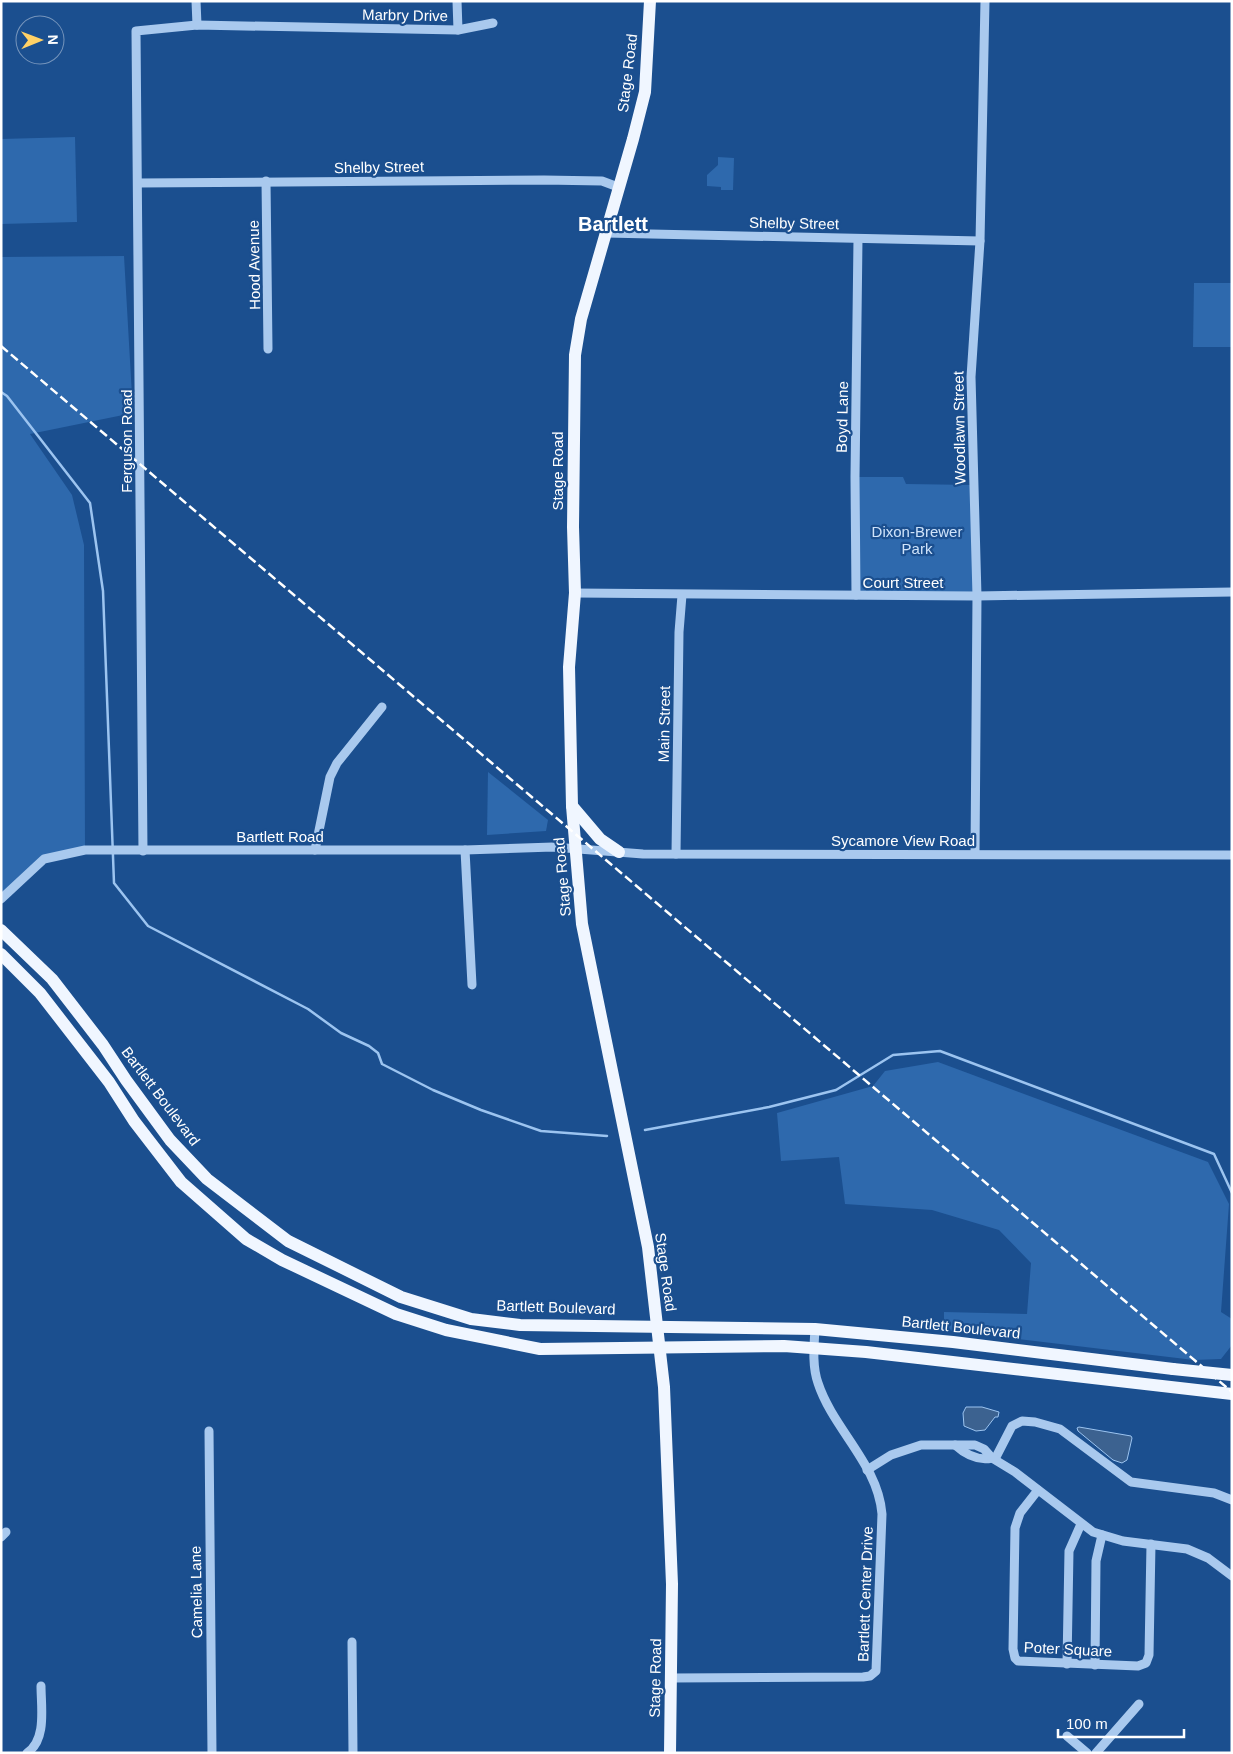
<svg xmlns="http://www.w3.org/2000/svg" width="1233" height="1754" font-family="Helvetica,sans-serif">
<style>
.green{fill:#2e69ad}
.water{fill:#3c6290;stroke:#9cc4f0}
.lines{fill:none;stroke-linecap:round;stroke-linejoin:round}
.stream{stroke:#9cc4f0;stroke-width:2.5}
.minor{stroke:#a9c9ee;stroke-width:9}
.major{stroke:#f0f6ff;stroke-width:12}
.rail{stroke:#fff;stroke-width:2.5;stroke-dasharray:9 4;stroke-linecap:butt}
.major-bridge{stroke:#f0f6ff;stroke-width:12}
.labels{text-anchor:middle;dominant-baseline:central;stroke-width:4.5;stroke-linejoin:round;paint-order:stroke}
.street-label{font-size:15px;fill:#fff;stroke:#1b4f8f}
.park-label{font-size:15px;fill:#cfe3fa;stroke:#1b4f8f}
.district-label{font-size:20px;font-weight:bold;fill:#fff;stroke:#1b4f8f}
</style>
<rect width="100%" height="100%" fill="#1b4f8f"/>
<g class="green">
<polygon points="75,137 77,222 1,224 1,139"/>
<polygon points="718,157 734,158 733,190 721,190 721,187 707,186 707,175 718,165"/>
<polygon points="124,256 133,413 30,434 72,495 84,545 85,850 44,859 1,899 1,257"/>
<polygon points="1194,283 1232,283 1232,347 1193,347"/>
<polygon points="855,477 903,477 906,484 973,485 977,596 856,595"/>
<polygon points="488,772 548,820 546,831 487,835"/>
<polygon points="938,1062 1208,1162 1229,1204 1221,1312 1232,1319 1232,1345 1221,1359 1194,1360 944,1330 944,1312 1027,1314 1031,1263 999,1230 932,1210 845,1204 839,1157 781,1161 777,1113 873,1086 885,1071"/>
</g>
<g class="water">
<polygon points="966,1407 982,1407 999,1412 998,1417 995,1417 985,1430 976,1431 964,1426 963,1413"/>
<polygon points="1079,1427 1131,1436 1132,1438 1127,1460 1122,1463 1113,1460 1078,1431 1077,1428"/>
</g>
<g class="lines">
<g class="stream">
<polyline points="1,392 7,396 90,503 103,591 114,883 148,926 308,1009 341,1033 369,1046 378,1053 382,1064 433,1090 481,1110 541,1131 607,1136"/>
<polyline points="645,1130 769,1107 836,1090 893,1055 940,1051 1214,1154 1232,1193"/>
</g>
<g class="minor">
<polyline points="196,1 197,25"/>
<polyline points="457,1 458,30"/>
<polyline points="266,181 268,349"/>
<polyline points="138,183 544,180 602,181 618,187"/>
<polyline points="606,233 980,241"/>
<polyline points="575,593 977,596 1232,592"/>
<polyline points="856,595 855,477 858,239"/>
<polyline points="315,850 330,777 337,763 382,707"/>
<polyline points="465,850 472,985"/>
<polyline points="143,851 136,31 197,25 458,30 493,23"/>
<polyline points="676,854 679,632 682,595"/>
<polyline points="975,854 977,596 971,377 980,241 985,1"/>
<polyline points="1,899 44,859 85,850 465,850 553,847 643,854 1232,855"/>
<polyline points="209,1431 212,1753"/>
<path d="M955,1445C966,1455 978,1461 992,1458"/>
<polyline points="995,1459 1012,1426 1022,1421 1035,1422 1060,1429 1131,1482 1214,1493 1232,1500"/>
<polyline points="867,1470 891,1455 921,1445 975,1445 984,1449 992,1458 1015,1472 1093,1532 1123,1541 1187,1549 1208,1558 1232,1576"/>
<polyline points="1038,1490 1020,1513 1015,1528 1013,1649 1015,1658 1018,1661 1138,1666 1146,1663 1149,1655 1151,1544"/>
<polyline points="1,1537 6,1532"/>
<polyline points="352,1642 353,1753"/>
<polyline points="1067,1664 1069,1551 1081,1524"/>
<polyline points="1095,1665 1096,1561 1102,1535"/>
<path d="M672,1678L863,1677L870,1676L876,1671L882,1514C878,1464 833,1429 818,1383C812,1366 814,1346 815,1329"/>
<polyline points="1067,1736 1087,1753"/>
<path d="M27,1753C47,1740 41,1707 41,1686"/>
<polyline points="1096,1753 1139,1704"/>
</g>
<g class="major">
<polyline points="650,1 645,92 633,139 581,319 575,355 573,527 575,593 569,667 572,806 582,924 648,1247 664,1387 672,1584 670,1753"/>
<polyline points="572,806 600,839 619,852"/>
<polyline points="1,930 52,979 103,1045 126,1080 170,1140 207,1179 288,1241 401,1297 471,1319 520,1325 815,1329 953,1342 1173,1369"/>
<polyline points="1,954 40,993 109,1082 134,1121 181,1182 246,1239 282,1260 396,1314 446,1330 540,1349 784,1346 866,1352 1232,1394"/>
</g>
<polyline class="rail" points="1,346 1232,1392"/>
<polyline class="major-bridge" points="1173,1369 1232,1375"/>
</g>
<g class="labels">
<g class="street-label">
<text transform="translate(405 15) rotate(1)">Marbry Drive</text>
<text transform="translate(627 73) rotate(-83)">Stage Road</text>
<text transform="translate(379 167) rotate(-1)">Shelby Street</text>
<text transform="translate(794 223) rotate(1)">Shelby Street</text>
<text transform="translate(254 265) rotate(-91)">Hood Avenue</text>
<text transform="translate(842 417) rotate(-89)">Boyd Lane</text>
<text transform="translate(959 428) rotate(-91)">Woodlawn Street</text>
<text transform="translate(126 441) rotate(-90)">Ferguson Road</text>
<text transform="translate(557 471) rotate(-90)">Stage Road</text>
<text x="903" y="582">Court Street</text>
<text transform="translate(664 724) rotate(-89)">Main Street</text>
<text x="280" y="836">Bartlett Road</text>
<text x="903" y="840">Sycamore View Road</text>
<text transform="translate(562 877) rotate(-95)">Stage Road</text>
<text transform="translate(161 1096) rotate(53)">Bartlett Boulevard</text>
<text transform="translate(666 1272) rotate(82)">Stage Road</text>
<text transform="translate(556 1307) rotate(2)">Bartlett Boulevard</text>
<text transform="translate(961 1327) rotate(6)">Bartlett Boulevard</text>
<text transform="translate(196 1592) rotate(-91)">Camelia Lane</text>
<text transform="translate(865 1594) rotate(-88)">Bartlett Center Drive</text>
<text transform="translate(1068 1649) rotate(3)">Poter Square</text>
<text transform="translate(655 1678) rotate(-89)">Stage Road</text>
</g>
<g class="park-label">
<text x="917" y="531">Dixon-Brewer<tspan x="917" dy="17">Park</tspan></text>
</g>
<g class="district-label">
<text x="613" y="224">Bartlett</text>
</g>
</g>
<rect width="1233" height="1754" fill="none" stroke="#ffffff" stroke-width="5"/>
<g transform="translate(40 40) rotate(89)"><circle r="24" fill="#1b4f8f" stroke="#7695bc"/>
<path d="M0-4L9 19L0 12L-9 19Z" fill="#ffd166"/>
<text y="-8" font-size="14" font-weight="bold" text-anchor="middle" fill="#ffffff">N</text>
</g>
<path d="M1058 1729v8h126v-8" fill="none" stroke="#ffffff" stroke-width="2.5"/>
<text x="1066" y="1729" font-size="15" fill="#ffffff" stroke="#1b4f8f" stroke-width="4" paint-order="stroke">100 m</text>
</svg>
